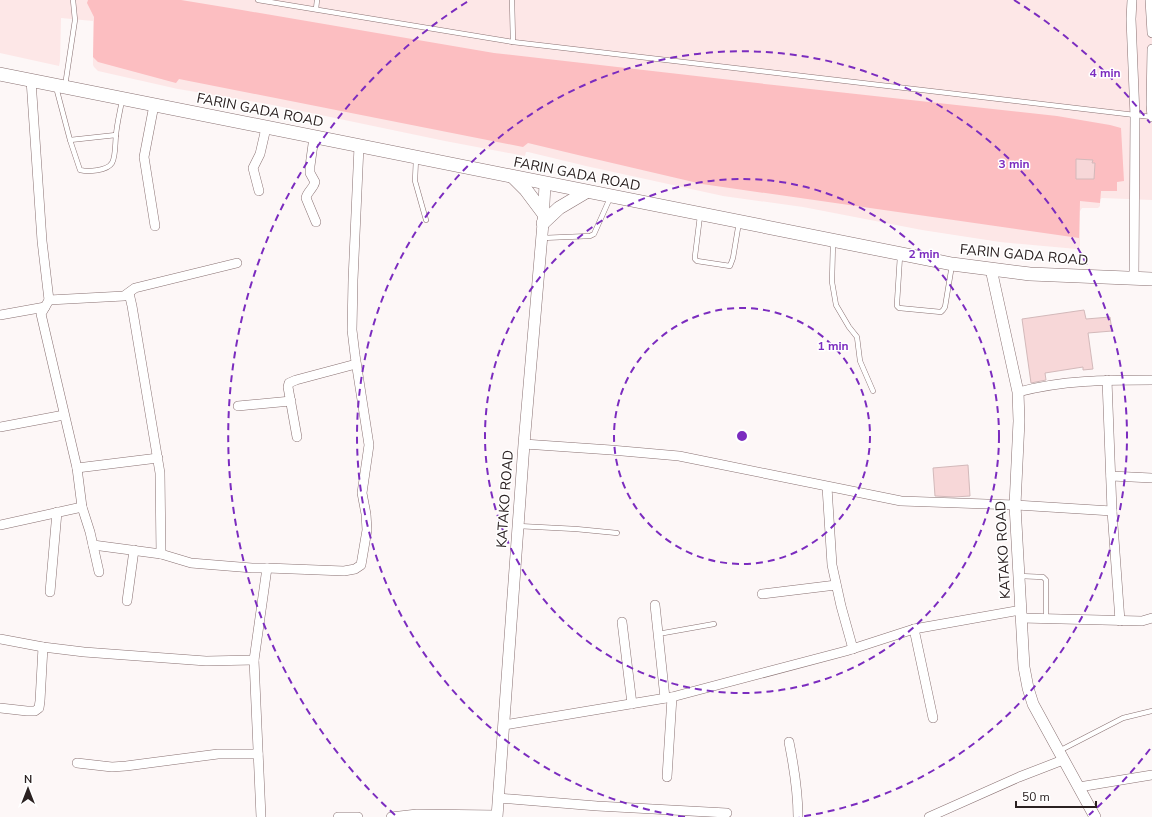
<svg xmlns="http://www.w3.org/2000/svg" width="1152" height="817" font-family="'Nunito Sans',sans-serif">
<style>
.built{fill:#fde7e7}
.green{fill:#fcbec1}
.building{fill:#f7d7d8;stroke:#d3b9ba}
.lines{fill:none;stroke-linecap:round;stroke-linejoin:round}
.service-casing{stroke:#897172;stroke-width:5.5}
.minor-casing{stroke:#897172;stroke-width:10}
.tertiary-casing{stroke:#897172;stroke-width:12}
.secondary-casing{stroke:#897172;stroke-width:14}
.service{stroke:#fff;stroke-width:4.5}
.minor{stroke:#fff;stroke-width:9}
.tertiary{stroke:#fff;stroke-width:11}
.secondary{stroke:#fff;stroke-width:13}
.ring{fill:none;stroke:#7b2cbf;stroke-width:2;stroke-dasharray:7 5}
.labels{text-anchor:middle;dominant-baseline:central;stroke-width:3;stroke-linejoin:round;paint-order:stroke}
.street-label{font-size:14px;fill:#2b2121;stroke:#fff}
.centre{fill:#7b2cbf;stroke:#fff;stroke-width:2}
.ring-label{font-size:12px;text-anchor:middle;font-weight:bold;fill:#7b2cbf;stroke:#fff;stroke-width:3;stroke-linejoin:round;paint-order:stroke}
</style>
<rect width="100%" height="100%" fill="#fdf7f7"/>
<polygon class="built" points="0,0 1152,0 1152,200 1102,198 1100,199 1100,206 1098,208 1082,208 1080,211 1080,246 1077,249 1000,242 922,230 803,207 723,196 586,166 528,152 526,152 525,156 445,141 268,104 178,89 98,71 94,67 93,65 93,21 61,18 60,61 59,66 0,53"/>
<polygon class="green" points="88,0 181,0 242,10 494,53 774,85 1057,116 1110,125 1121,128 1124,181 1117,182 1117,191 1101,191 1100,203 1080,201 1079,238 702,184 578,155 528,143 523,147 179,79 176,83 98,62 93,57 94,17 87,3"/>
<g class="building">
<polygon points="1076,159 1093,160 1092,163 1095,163 1094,179 1076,179"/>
<polygon points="1084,310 1086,319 1110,317 1112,331 1088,333 1093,369 1083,370 1083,367 1045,373 1046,380 1031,383 1022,319"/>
<polygon points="968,465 970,496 954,497 935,496 933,468"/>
</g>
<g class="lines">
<g class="service-casing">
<g id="service">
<polyline points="258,0 513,42 1152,117"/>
<polyline points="512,0 513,42"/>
<polyline points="316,9 317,0"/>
<polyline points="65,86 75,20 73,0"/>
<path d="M56,87L70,140L80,170C88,172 107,171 112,163C116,156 115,142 116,135C117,123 120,112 122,100"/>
<polyline points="70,140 116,135"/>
<polyline points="416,158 415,181 426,220"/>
<polyline points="700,216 695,256 695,259 697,261 730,266 733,258 739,222"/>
<polyline points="542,238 590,236 594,234 610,198"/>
<polyline points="833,242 832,282 836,305 849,327 857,337 860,361 873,391"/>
<polyline points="900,256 897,303 897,306 899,308 941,312 943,310 945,307 952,265"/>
<polyline points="518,526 576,529 617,533"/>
<polyline points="1019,576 1043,577 1046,580 1046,619"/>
<polyline points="658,634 714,624"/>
<polyline points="1059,751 1123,718 1152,711"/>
</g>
</g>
<g class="minor-casing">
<g id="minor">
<polyline points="1132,0 1131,19 1135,116 1134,279"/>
<polyline points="1150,0 1152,33"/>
<polyline points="1152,49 1151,105 1152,117"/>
<polyline points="31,80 42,241 49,300 41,314 77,468 82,507 90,532 99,572"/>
<polyline points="154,105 144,157 155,226"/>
<path d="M314,137L310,166V173L315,182C313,189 307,192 306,198L316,222"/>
<polyline points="259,191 253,168 260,154 266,128"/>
<polyline points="129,293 132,306 160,473 161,554"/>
<polyline points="49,300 124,296 135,288 237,263"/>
<polyline points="0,315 45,307"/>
<polyline points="1107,380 1112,511 1120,621"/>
<path d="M1018,392C1063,380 1106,380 1152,380"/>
<polyline points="238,406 291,401"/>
<polyline points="0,427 64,415"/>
<polyline points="297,437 288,387 289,383 296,380 356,364"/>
<polyline points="524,444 611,450 679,456 901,501 1015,505 1112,511"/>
<polyline points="77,468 158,458"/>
<polyline points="1111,476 1152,478"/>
<polyline points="827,487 832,565 841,606 853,649"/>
<polyline points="0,525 82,507"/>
<polyline points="93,545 161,554 191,563 252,568 267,568 344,571 355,569 361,565 367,530 366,514 362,493 369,445 355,355 352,330 353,280 359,146"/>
<polyline points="50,592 57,512"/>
<polyline points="762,594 836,585"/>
<polyline points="127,601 134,550"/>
<polyline points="655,605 665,698"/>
<polyline points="1021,618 1142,621 1152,618"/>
<polyline points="622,622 632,704"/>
<polyline points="914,629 933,718"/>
<polyline points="0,639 43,647 84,652 206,661 254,660"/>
<polyline points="0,708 27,711 35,711 39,708 40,701 43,647"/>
<polyline points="504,725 672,697 846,651 914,629 1021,610"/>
<path d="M789,742C794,767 798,792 798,817"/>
<polyline points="77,763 112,767 126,766 218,754 258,754"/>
<polyline points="667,777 672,697"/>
<polyline points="1079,787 1152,775"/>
<polyline points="498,798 597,806 727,813"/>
<polyline points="261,817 254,660 267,568"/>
<polyline points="338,817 358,817"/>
<polyline points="391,817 417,814 497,815"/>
<polyline points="929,817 1019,777 1063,760"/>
</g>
</g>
<g class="tertiary-casing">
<g id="tertiary">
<polyline points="991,269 1018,392 1019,421 1015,505 1024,667 1028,688 1033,704 1095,817"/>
<polyline points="497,817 524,444 543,223 545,184"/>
</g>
</g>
<g class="secondary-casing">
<g id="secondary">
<polyline points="0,74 952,264 1030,274 1152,279"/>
<polyline points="513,177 526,190 544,214"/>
<polyline points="543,223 559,208 586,192"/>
</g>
</g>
<use href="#service" class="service"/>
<use href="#minor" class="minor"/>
<use href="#tertiary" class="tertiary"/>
<use href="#secondary" class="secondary"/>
</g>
<g class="ring">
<circle cx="742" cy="436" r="128"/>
<circle cx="742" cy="436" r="257"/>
<path d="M685 817A385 385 0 1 1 799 817"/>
<path d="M1150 749A514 514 0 0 1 1089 815M395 815A514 514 0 0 1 470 0M1014 0A514 514 0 0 1 1150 123"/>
</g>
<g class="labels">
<g class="street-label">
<text transform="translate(260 110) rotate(11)">FARIN GADA ROAD</text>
<text transform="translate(577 174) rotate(11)">FARIN GADA ROAD</text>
<text transform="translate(1024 255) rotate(5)">FARIN GADA ROAD</text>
<text transform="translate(505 499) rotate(-86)">KATAKO ROAD</text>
<text transform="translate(1003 550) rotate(-93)">KATAKO ROAD</text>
</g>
</g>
<circle cx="742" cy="436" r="6" class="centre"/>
<g class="ring-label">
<text x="1105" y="77">4 min</text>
<text x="1014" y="168">3 min</text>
<text x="924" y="258">2 min</text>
<text x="833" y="350">1 min</text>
</g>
<g transform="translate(28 789)" stroke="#ffffff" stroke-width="3" paint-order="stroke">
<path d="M0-3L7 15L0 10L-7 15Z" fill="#2b2121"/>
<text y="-6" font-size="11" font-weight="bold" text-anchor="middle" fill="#2b2121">N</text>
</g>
<path d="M1016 801v6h80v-6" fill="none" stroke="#2b2121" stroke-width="2"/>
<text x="1022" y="801" font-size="12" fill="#2b2121" stroke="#ffffff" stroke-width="3" paint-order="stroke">50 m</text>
</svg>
